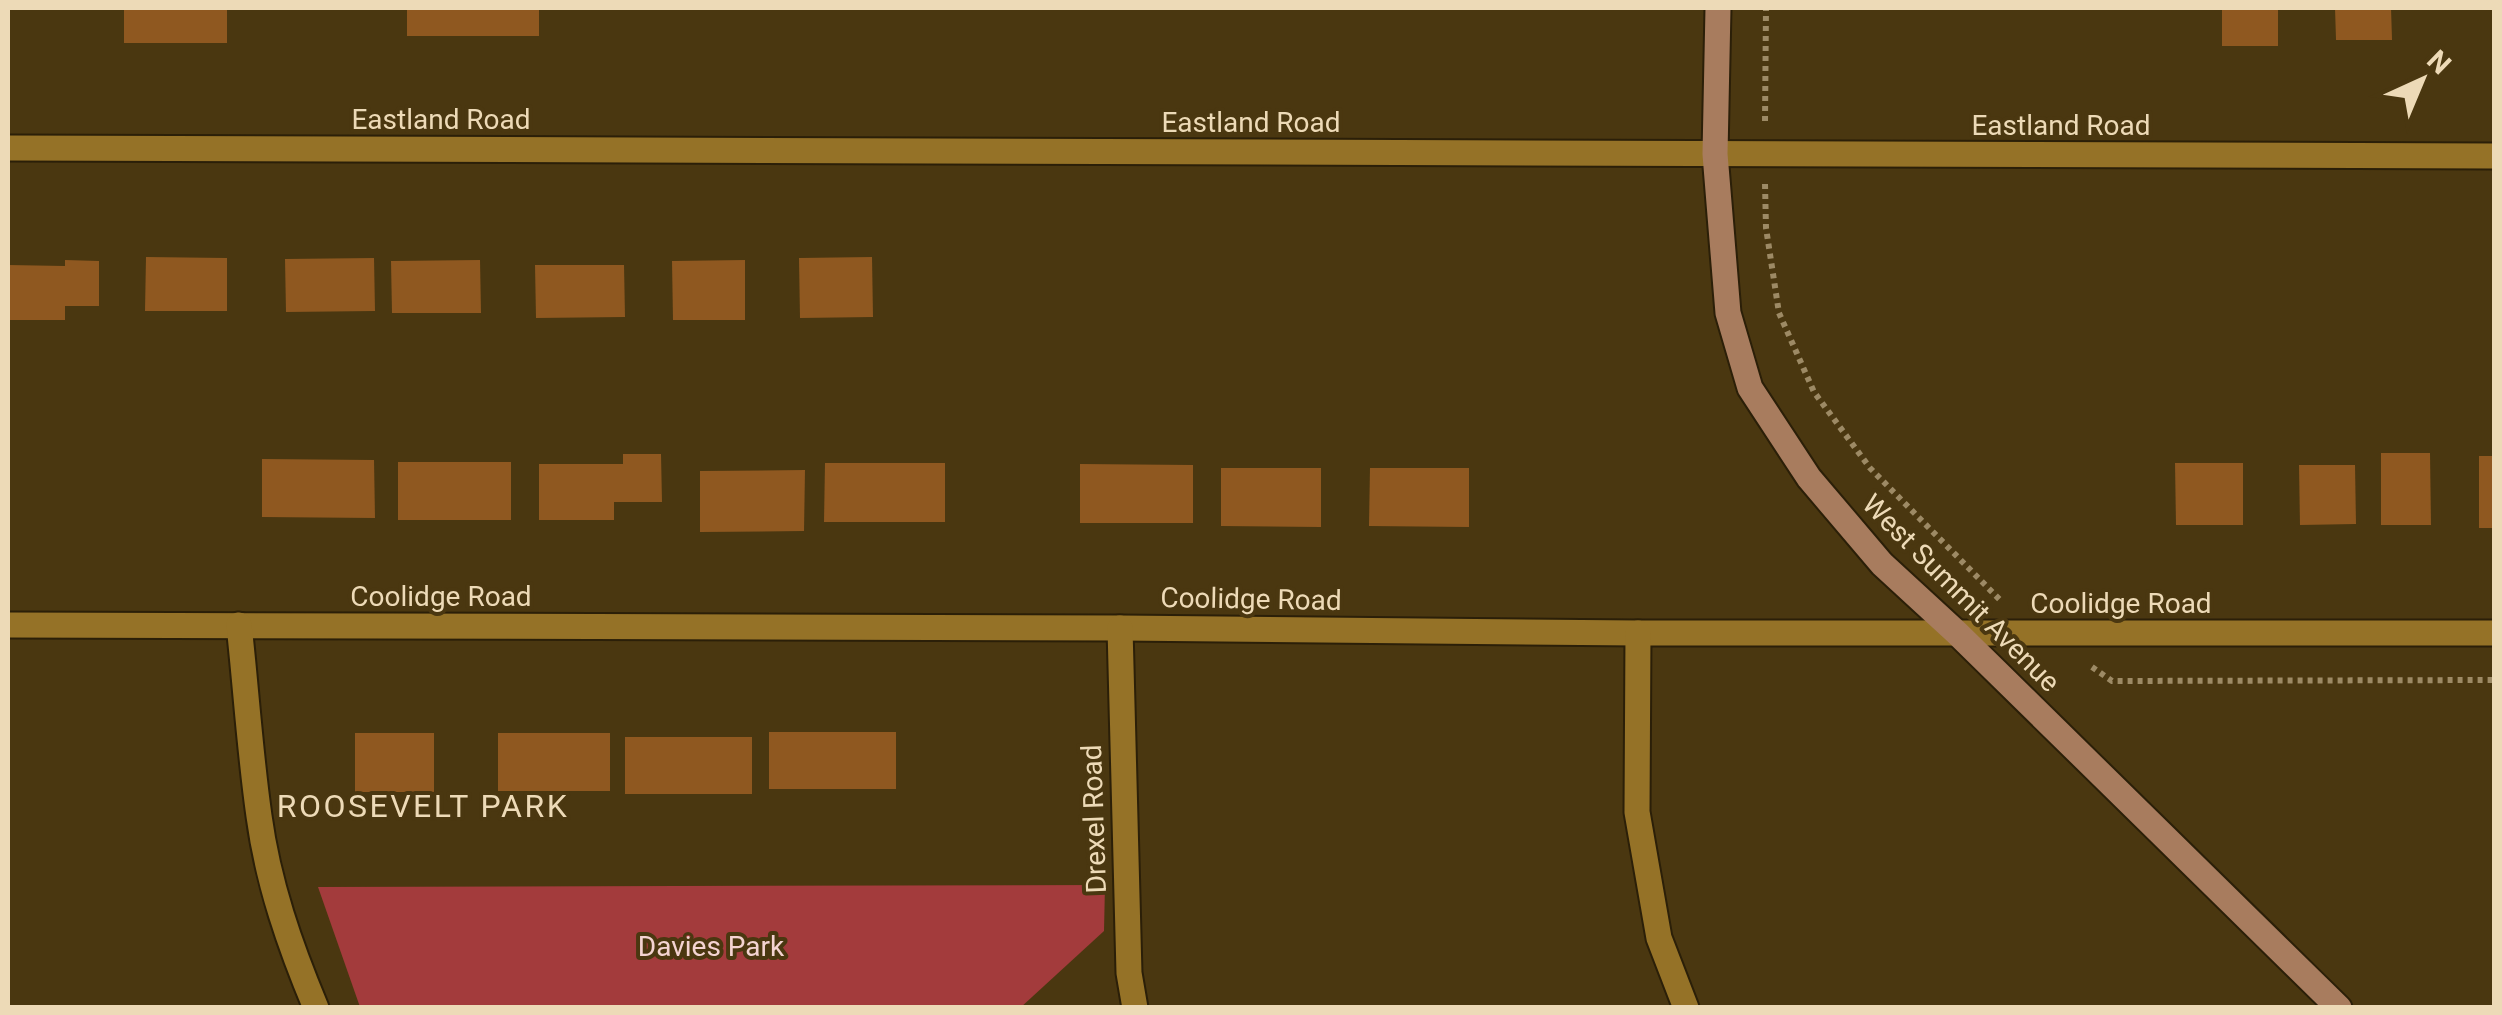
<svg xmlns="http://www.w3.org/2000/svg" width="2502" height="1015" font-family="Roboto,sans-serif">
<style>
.green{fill:#a33b3c}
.building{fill:#8f5820}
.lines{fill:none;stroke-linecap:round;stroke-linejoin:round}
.street-casing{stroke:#2b1f08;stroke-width:29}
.secondary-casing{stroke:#2b1f08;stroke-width:29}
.path{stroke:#9d8a65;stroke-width:6;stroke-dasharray:5 5;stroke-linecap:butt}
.street{stroke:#957227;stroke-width:25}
.secondary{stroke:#a87c5e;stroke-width:25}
.labels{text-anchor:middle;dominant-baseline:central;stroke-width:8;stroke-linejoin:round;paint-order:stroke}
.street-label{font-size:28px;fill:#eddab7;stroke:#4a3710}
.park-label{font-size:28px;fill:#f4d3d1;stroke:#4a3710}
.quarter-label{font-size:32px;letter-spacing:2.5px;fill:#eddab7;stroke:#4a3710}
</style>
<rect width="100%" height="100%" fill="#4a3710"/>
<polygon class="green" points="1105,885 1104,931 1020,1008 360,1007 318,887"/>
<g class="building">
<rect x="124" y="8" width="103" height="35"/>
<rect x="407" y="8" width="132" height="28"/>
<rect x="2222" y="8" width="56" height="38"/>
<polygon points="2335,8 2391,8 2392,40 2336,40"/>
<polygon points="146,257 227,258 227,311 145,311"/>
<polygon points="872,257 873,317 800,318 799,258"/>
<polygon points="374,258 375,311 286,312 285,259"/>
<polygon points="65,260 99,261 99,306 65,306 65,320 8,320 8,265 65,266"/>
<polygon points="480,260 481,313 392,313 391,261"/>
<polygon points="745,260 745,320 673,320 672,261"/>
<polygon points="535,265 624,265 625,317 536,318"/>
<polygon points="2381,453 2430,453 2431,525 2381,525"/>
<polygon points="623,454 661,454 662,502 614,502 614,520 539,520 539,464 623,464"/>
<rect x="2479" y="456" width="15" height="72"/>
<polygon points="262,459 374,460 375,518 262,517"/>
<rect x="398" y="462" width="113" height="58"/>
<polygon points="825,463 945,463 945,522 824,522"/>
<polygon points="2175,463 2243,463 2243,525 2176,525"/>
<polygon points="1080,464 1193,465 1193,523 1080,523"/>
<polygon points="2299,465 2355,465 2356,524 2300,525"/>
<polygon points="1221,468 1321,468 1321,527 1221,526"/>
<polygon points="1370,468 1469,468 1469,527 1369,526"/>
<polygon points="805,470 804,531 700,532 700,471"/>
<rect x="769" y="732" width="127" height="57"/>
<rect x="355" y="733" width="79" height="59"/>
<rect x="498" y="733" width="112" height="58"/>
<rect x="625" y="737" width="127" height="57"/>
</g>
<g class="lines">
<g class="street-casing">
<g id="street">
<polyline points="8,148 2494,156"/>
<polyline points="8,625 1120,628 1638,633 2494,633"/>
<path d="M239,625C246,689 250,753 259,816C268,883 290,946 316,1008"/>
<polyline points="1120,628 1129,973 1135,1008"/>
<polyline points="1638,633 1637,812 1659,938 1686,1008"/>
</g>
</g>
<g class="secondary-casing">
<polyline id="secondary" points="1718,8 1715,154 1728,313 1750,388 1809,478 1882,564 1957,633 2339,1008"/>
</g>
<g class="path">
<polyline points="1765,121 1766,8"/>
<polyline points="1765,184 1766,228 1779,313 1814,392 1870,468 2001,601"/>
<polyline points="2092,667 2112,681 2494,680"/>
</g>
<use href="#street" class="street"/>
<use href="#secondary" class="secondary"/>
</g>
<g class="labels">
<g class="street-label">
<text x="441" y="119">Eastland Road</text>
<text x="1251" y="122">Eastland Road</text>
<text x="2061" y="125">Eastland Road</text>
<text transform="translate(1961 593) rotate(45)">West Summit Avenue</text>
<text x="441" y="596">Coolidge Road</text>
<text transform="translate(1251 599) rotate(1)">Coolidge Road</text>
<text x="2121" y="603">Coolidge Road</text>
<text transform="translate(1094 819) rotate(-92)">Drexel Road</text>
</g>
<g class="park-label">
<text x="711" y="946">Davies Park</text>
</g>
<g class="quarter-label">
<text x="423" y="806">ROOSEVELT PARK</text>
</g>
</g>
<rect width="2502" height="1015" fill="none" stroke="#eddab7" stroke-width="20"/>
<g transform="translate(2422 80) rotate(44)" stroke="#4a3710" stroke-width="8" paint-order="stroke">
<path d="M0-8L18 38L0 25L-18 38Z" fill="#eddab7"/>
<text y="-15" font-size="28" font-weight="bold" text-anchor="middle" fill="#eddab7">N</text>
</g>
</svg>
